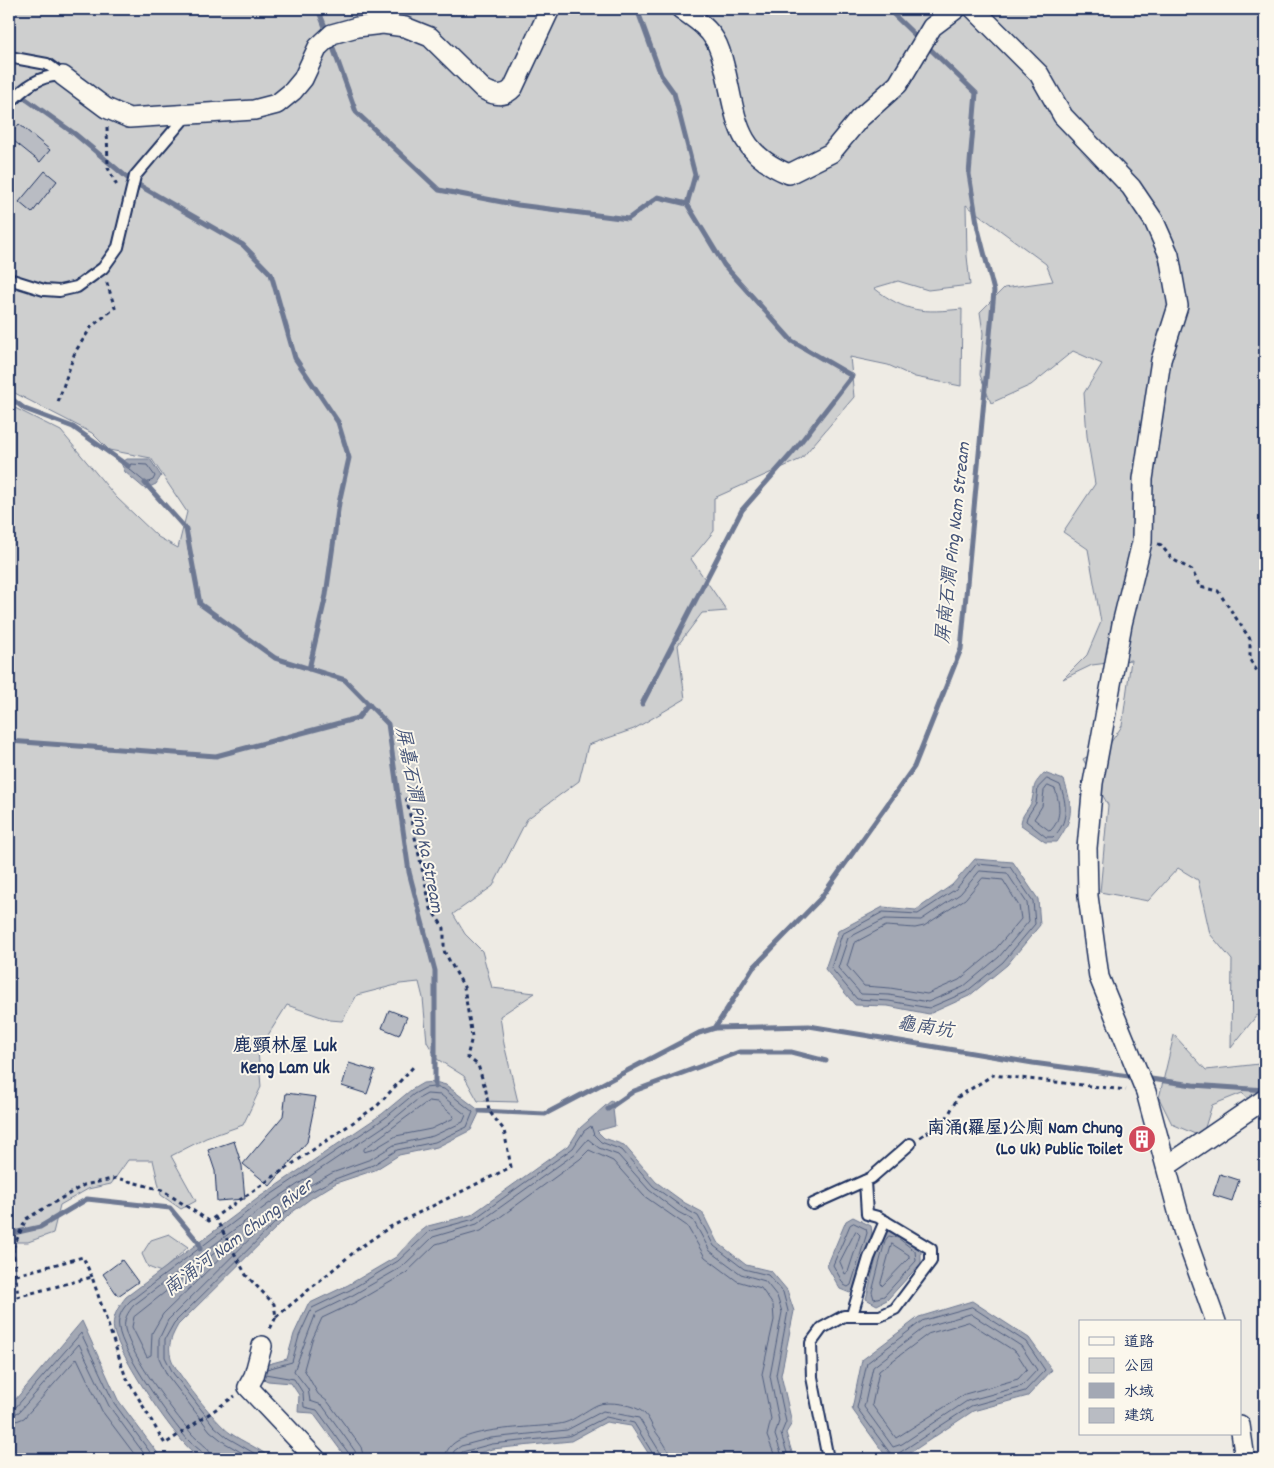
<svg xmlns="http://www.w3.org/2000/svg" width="1274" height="1468" font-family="Dekko,'LXGW WenKai TC',sans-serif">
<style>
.green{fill:#cecfcf;stroke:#747f96}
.water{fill:#a3a8b4;stroke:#6d7892}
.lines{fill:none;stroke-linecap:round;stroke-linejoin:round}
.shore{stroke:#515f80;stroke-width:1}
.stream{stroke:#6d7892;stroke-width:5}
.building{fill:#b9bcc3;stroke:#1b2f5e}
.lane-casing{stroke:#1b2f5e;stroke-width:14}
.street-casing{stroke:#1b2f5e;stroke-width:22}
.path{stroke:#1b2f5e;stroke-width:3;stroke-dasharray:4 4;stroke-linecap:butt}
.lane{stroke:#fbf7ec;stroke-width:10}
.street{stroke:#fbf7ec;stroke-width:19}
.labels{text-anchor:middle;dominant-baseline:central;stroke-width:4;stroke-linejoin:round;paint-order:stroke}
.poi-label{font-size:18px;font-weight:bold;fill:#1b2f5e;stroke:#fbf7ec;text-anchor:end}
.water-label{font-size:19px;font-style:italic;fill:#445378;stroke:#fbf7ec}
.neighbourhood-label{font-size:19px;font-weight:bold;fill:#1b2f5e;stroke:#fbf7ec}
</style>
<rect width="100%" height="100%" fill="#eeebe4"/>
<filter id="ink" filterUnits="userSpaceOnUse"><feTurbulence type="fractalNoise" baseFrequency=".02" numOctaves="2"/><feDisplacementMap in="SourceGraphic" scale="10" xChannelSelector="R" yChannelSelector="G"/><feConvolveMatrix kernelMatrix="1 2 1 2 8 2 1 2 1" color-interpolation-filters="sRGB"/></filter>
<g filter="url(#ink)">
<g class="green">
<path d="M9,9H1265V1019L1257,1015L1231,1048L1232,960L1210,934L1198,880L1178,868L1148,901L1100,892L1108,805L1083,759L1109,745L1122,726L1131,660L1092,665L1063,679L1087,655L1101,622L1088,549L1063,532L1095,484L1087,436L1084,393L1102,364L1073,351L1031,385L991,403L980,375L983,333L980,312L1004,288L1053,281L1046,264L966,205L967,256L970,285L928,290L898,281L874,288C906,313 923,313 962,309L961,386L915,377L888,365L850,357L854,397L801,459L714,498V531L691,559L727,611L702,613L678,645L685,699L634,729L588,745L579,781L527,819L493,886L453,914L465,934L482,951L492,988L535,993L500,1016L504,1044L518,1102L478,1101L464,1076L437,1059L427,1042L423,998L419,982L400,984L357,995L342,1021L330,1020L287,1005L258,1051L261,1087L243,1125L206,1138L171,1156L196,1201L181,1209L161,1195L153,1160H128L111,1184L88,1189L60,1205L53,1233L28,1242H9V405L61,431L116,497L158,537L178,548L187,512L151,458L109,450L92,433L9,390Z"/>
<polygon points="1174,1035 1206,1070 1259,1064 1265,1055 1265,1114 1242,1093 1212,1105 1202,1137 1172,1124 1159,1098"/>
<polygon points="169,1234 188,1247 161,1272 148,1267 142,1254 151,1240"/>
</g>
<g class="water">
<polygon points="127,459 150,459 161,476 156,484 145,489 125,472 121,463"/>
<path d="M1044,773L1064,780C1073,809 1074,817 1057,842H1045L1021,825C1021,813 1029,811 1032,800C1036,783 1031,788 1044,773Z"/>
<polygon points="975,859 1013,862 1038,899 1040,925 1007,965 969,996 929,1014 888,1006 855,1005 825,969 838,931 883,907 916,910 952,885"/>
<path d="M435,1082L446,1085L480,1111L471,1130L437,1147L399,1155L375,1170L336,1183L313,1197L291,1213L178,1325C172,1336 167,1345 171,1358C175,1372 217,1424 230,1433C243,1442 259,1448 272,1459C258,1459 213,1462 203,1459C181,1451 119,1355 114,1331C111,1318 118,1307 126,1297L261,1196L382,1114L411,1090L423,1083Z"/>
<polygon points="612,1100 615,1126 597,1131 604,1138 624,1145 656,1182 685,1203 702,1212 717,1242 746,1265 771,1271 787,1290 794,1311 781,1375 792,1423 786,1433 794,1459 652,1459 631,1426 606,1422 571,1441 492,1449 460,1459 347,1459 313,1413 298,1412 299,1395 291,1383 268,1381 259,1377 261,1366 287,1359 294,1334 308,1304 348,1285 396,1257 415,1236 428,1226 471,1215 570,1144 580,1128"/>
<polygon points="853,1217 871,1226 872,1233 855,1289 850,1293 840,1289 827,1266 846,1221"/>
<polygon points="888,1230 901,1234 921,1248 921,1263 887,1300 877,1305 866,1299 881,1239"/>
<polygon points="972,1301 1029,1338 1052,1370 1028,1396 973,1411 907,1455 888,1459 852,1409 862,1360 919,1317"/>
<polygon points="82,1321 118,1400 162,1459 9,1459 9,1407"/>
</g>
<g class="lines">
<g class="shore">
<polygon points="131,464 147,465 155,476 153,480 146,483 129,469"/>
<path d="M1047,779L1060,785C1067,803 1069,823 1053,837H1046L1026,821L1027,817L1036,803L1038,788Z"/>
<path d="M1048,786L1055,789C1060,804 1062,820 1050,831L1034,819L1042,806L1044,791Z"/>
<polygon points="977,864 1010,867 1033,901 1035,924 1003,962 966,992 929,1008 889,1001 857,999 831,968 842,934 883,912 918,914 956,889"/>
<polygon points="980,871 1007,873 1027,903 1029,921 999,957 963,987 928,1002 889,995 861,994 838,968 848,938 885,919 921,920 960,894"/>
<polygon points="983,878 1003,880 1019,906 1021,919 993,952 959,980 927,994 890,988 864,986 847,966 854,943 886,926 915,928 924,926 965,899"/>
<polygon points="429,1101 437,1102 453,1115 454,1118 431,1129 396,1136 374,1149 364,1152 364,1149"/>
<polygon points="854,1223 866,1229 867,1233 851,1285 848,1287 844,1285 833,1265 850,1225"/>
<polygon points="856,1231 860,1235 848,1272 845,1274 840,1262"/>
<polygon points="889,1236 898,1238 915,1251 916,1261 884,1296 874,1299 872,1292 885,1241"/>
<polygon points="229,1242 233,1243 233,1246 163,1314 152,1333 151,1355 147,1357 132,1327 134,1317"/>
<polygon points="892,1244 909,1255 909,1258 882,1286 881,1283"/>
<polygon points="972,1307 1026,1342 1045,1370 1025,1391 971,1406 893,1457 857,1408 867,1363 922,1321"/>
<polygon points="971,1314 1021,1346 1037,1370 1022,1386 967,1401 902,1444 893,1447 864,1407 873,1367 925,1327"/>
<polygon points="969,1322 1016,1352 1027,1369 1018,1379 965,1394 896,1438 872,1405 879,1371 928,1334"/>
<polyline points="267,1369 292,1362 299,1336 312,1308 350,1290 398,1261 430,1231 474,1219 573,1148 584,1131 591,1126 594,1135 601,1142 622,1150 653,1186 682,1207 698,1216 714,1246 744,1269 768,1275 783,1292 788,1311 776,1375 786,1422 781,1434 789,1459"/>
<polyline points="265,1374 294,1379 303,1393 304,1407 317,1410 350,1455 350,1459"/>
<polyline points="9,1410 15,1408 81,1333 114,1403 155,1459"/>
<polyline points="9,1416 19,1412 79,1344 109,1406 148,1459"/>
<polyline points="9,1424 24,1418 77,1358 102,1411 138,1459"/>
<path d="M205,1459C205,1451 193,1446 188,1440C171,1421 121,1351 119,1328C117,1317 122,1309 130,1301L263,1200L385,1118L414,1094L425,1088L434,1087L444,1089L473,1112L467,1127L435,1142L397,1150L373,1165L335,1179L310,1192L288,1210L174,1323L165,1339V1357L173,1373L214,1426L228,1438L264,1459"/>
<path d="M212,1459C211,1447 198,1442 191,1433C172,1410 132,1358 125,1329C123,1320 128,1312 134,1305L267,1205L389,1123L418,1099L427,1094L441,1095L466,1115L463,1122L433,1136L394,1145L371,1159L332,1173L307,1187L283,1206L168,1320L159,1339V1358L167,1375L210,1431L225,1443L253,1459"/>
<polyline points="357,1459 355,1451 322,1405 310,1401 308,1389 294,1371 316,1313 353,1295 402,1267 433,1237 477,1224 576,1153 588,1139 599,1148 618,1155 649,1190 678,1212 693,1220 710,1251 741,1274 765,1281 777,1296 782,1312 770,1376 779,1421 775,1435 783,1459"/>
<polyline points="364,1459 361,1447 328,1402 318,1394 304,1369 312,1340 322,1318 356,1302 406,1273 436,1244 481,1231 580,1159 589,1150 613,1161 644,1196 687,1226 705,1257 737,1281 761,1288 773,1305 774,1320 762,1374 771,1419 767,1436 776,1459"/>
<path d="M445,1459C446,1423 537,1430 564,1423C575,1420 586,1410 597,1405C608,1400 636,1405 644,1413C649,1418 651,1424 654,1429C660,1439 669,1447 670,1459"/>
<polyline points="452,1459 454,1451 461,1446 491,1438 567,1430 603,1411 639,1418 660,1452 662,1459"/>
<polyline points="458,1459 462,1452 492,1444 569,1436 606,1417 634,1423 656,1459"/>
</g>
<g class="stream">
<polyline points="318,9 327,32"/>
<polyline points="637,9 661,75 674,93 695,175 687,204"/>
<polyline points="888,9 920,40"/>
<polyline points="331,42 356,112 439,190 518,205 628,219 658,197 687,204 724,265 792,341 852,376 793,452 742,510 642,704"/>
<polyline points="9,87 75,134 130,180 243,245 271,274 295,358 338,422 349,458 339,503 326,595 309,669"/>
<polyline points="9,397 25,409 73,427 128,466"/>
<polyline points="145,483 186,529 200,604 275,658 345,680 388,724 409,872 435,971 435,1087"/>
<polyline points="9,741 216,756 358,718 369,704"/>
<polyline points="715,1028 809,1026 1033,1063 1129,1076"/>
<polyline points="1151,1079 1193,1085 1265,1090"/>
<polyline points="608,1109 634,1091 739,1052 791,1052 826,1061"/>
<polyline points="480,1111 545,1114 699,1033 715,1028 753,968 820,899 914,767 961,649 994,291 978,229 969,174 976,93 926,45"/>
<polyline points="9,1234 40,1227 87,1199 170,1208 199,1243 200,1249"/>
</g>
</g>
<g class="building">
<polygon points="19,124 50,150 40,162 9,137"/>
<polygon points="45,171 57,181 32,213 19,202"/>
<polygon points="389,1010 407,1017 399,1035 382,1028"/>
<polygon points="349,1063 375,1071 367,1094 342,1086"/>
<polygon points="286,1093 316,1097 307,1142 270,1186 243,1164 283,1116"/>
<polygon points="234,1141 242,1166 245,1199 217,1201 215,1171 208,1150"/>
<polygon points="1220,1174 1239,1180 1232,1201 1213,1195"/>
<polygon points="122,1260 138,1282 118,1296 103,1274"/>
</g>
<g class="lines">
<g class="lane-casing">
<g id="lane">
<polyline points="9,57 47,64 62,75"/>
<path d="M9,104C23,88 41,73 63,76"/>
<polyline points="9,279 44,290 59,291 77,287 103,268 118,247 135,176 187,115"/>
<polyline points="813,1204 871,1178 910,1144"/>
<polyline points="852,1315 869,1258 885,1221"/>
<polyline points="828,1459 812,1377 811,1343 822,1328 844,1316 880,1316 895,1309 931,1261 931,1249 878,1217 867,1214 865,1181"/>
</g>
</g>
<g class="street-casing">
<g id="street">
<path d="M681,9C693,18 707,26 715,40C721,50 723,61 726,73C737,122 737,153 789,174L831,153L859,119L898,84L932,27L956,9"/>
<polyline points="974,9 1039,74 1063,116 1131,187 1154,221 1169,255 1178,306 1161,360 1143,479 1142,542 1122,624 1093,783 1087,848 1088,896 1099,977 1146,1092 1183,1230 1216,1322"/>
<path d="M63,76L106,108L129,118L254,110L277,104L293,91L303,79L318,47L332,34L357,27L383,24L405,27L430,37L483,89C493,95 504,98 513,88L550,9"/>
<polyline points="1167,1166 1265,1099"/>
<polyline points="262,1346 254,1376 248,1387 316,1459"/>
<polyline points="1240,1425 1245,1459"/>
</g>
</g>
<g class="path">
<polyline points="107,127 108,168 118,188"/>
<polyline points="58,402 75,352 92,326 115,308 106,280"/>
<polyline points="1158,544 1161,545 1172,559 1192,570 1200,587 1218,591 1250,639 1250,660 1257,671 1265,672"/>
<polyline points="9,1049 12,1066 9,1083"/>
<polyline points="920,1137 945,1121 958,1097 993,1075 1126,1090"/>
<polyline points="215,1217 246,1275 274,1304 276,1317 269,1331"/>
<polyline points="9,1241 13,1248 18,1297"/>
<polyline points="13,1248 26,1219 84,1185 117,1178 162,1190 209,1221 377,1106 414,1066"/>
<polyline points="16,1275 83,1257 92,1277"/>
<polyline points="9,1299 92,1277 125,1375 165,1444 235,1396"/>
<polyline points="276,1317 359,1248 390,1227 511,1167 504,1130 489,1111 486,1091 478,1065 467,1057 472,1037 464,987 444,951 444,928 431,909 406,797"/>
</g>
<use href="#lane" class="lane"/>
<use href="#street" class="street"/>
</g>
</g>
<defs>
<g id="building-disc" transform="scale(1.4375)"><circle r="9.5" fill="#d1495b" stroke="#fbf7ec"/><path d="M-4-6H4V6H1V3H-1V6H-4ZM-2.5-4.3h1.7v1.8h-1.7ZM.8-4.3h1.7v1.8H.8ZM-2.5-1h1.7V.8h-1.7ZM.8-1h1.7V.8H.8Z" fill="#fff"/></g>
</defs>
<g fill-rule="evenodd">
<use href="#building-disc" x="1142" y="1139"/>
</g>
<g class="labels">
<g class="poi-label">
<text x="1123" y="1129">南涌(羅屋)公廁 Nam Chung<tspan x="1123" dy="21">(Lo Uk) Public Toilet</tspan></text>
</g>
<g class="water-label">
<text transform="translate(955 543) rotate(-84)">屏南石澗 Ping Nam Stream</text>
<text transform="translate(418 820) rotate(79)">屏嘉石澗 Ping Ka Stream</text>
<text transform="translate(925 1029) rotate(9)">龜南坑</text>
<text transform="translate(239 1239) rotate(-37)">南涌河 Nam Chung River</text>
</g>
<g class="neighbourhood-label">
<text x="285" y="1047">鹿頸林屋 Luk<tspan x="285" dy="22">Keng Lam Uk</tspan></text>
</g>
</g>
<rect width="1274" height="1468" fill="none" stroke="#fbf7ec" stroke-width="30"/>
<rect x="15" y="15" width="1244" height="1438" fill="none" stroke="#1b2f5e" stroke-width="2" filter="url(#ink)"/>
<rect x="1079" y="1320" width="162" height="115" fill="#fbf7ec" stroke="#a1a7b3"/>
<rect x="1089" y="1337" width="25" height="8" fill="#fbf7ec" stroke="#a1a7b3"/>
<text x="1124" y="1346" font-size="15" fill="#1b2f5e">道路</text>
<rect x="1089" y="1358" width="25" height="15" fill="#cecfcf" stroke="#a1a7b3"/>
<text x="1124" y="1370" font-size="15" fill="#1b2f5e">公园</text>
<rect x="1089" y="1383" width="25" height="15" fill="#a3a8b4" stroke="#a1a7b3"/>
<text x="1124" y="1396" font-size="15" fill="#1b2f5e">水域</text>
<rect x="1089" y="1408" width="25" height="15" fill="#b9bcc3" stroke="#a1a7b3"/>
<text x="1124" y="1420" font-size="15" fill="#1b2f5e">建筑</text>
</svg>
